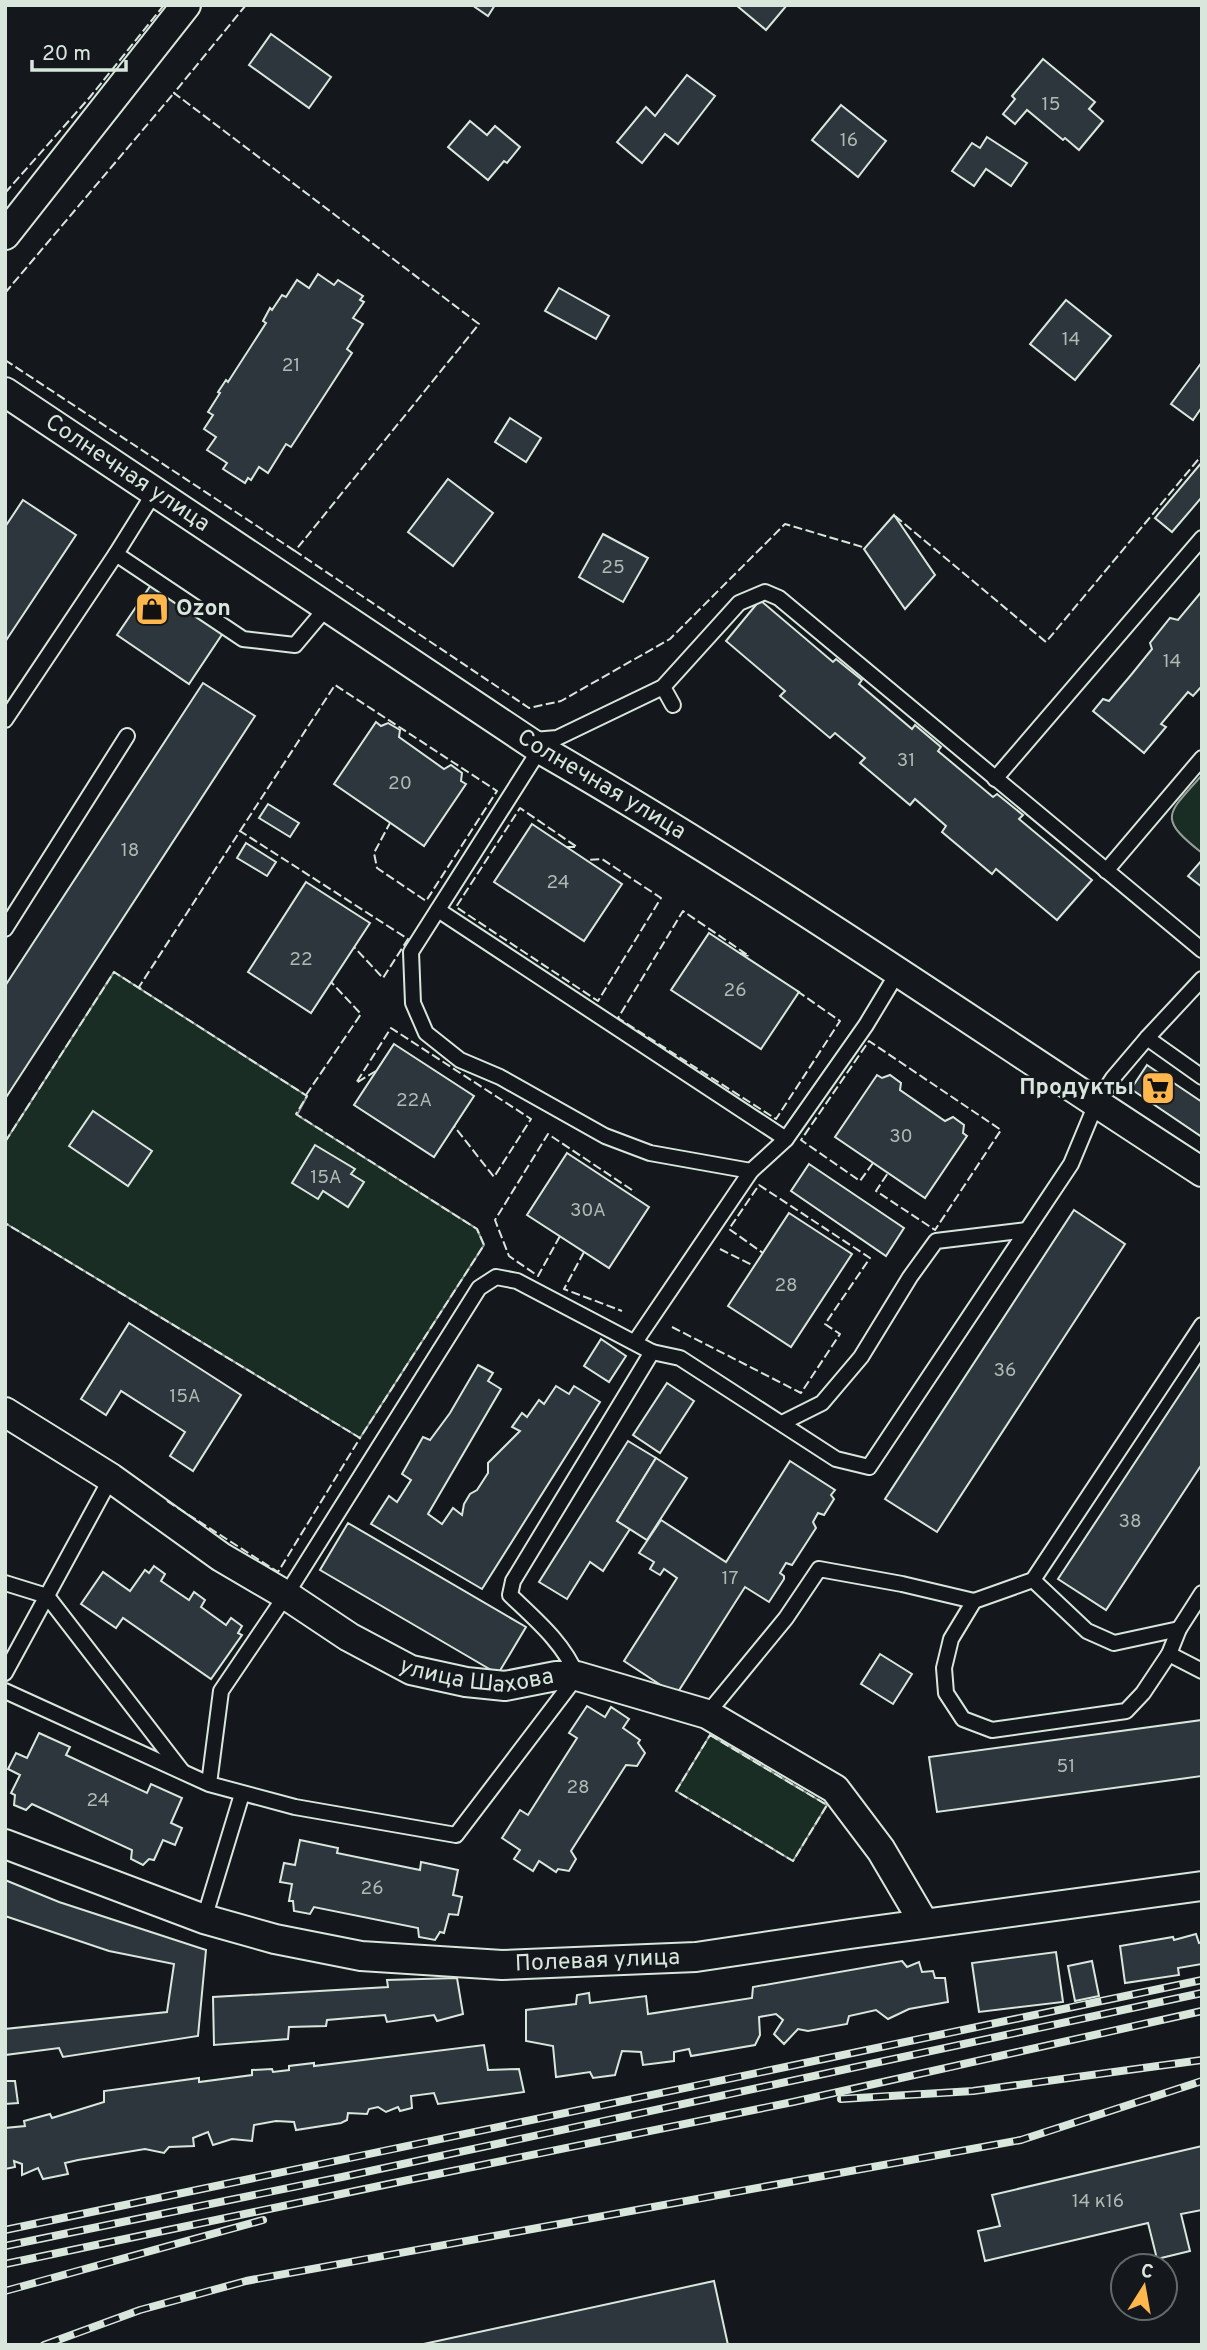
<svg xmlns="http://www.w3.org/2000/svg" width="1207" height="2350" font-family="Overpass,sans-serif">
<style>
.green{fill:#1a2d24;stroke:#939e99;stroke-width:2}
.building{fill:#2c363c;stroke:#d8e6dc;stroke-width:2}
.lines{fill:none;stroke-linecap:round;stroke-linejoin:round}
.service-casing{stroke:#d8e6dc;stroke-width:18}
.minor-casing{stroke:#d8e6dc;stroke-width:32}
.service{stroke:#14181c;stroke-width:14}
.minor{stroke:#14181c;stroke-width:28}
.rail-casing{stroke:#d8e6dc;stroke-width:8}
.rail{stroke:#14181c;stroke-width:5;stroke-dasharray:16;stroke-linecap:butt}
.fence{stroke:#d8e6dc;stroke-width:2;stroke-dasharray:9 3.5;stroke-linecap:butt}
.labels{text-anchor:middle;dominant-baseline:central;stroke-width:5;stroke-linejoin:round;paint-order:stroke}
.number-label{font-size:19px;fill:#adbab4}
.street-label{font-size:23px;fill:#d8e6dc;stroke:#14181c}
.poi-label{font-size:23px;font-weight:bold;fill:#d8e6dc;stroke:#14181c;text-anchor:start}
</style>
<rect width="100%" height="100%" fill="#14181c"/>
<g class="green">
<path d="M1202,775V853C1156,817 1168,814 1202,775Z"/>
<polygon points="114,972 307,1096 297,1115 477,1229 484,1245 360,1438 5,1223 5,1142"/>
<polygon points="710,1735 827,1805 793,1861 676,1791"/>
</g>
<g class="building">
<polygon points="472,5 495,5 488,16"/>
<polygon points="736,5 787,5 766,30"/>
<polygon points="271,34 331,77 309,108 249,65"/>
<polygon points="1043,59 1095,102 1089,109 1103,121 1079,150 1065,138 1063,140 1027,110 1015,124 1003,114 1015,99 1012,96"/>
<polygon points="687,75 715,96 678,144 665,134 642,163 617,142 646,107 655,116"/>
<polygon points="841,105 886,141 858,177 812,140"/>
<polygon points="470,121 487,135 495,126 520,147 507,163 504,161 488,180 448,147"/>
<polygon points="987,137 1027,163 1011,186 986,169 974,186 952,171 972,143 980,148"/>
<polygon points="318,274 334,285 338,280 363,296 360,300 364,302 353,318 363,324 347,349 352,353 291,447 286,444 268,473 259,467 251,480 248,478 245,483 223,469 227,463 207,450 216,437 204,429 213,415 208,412 220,393 218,392 226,380 228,382 266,323 263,321 270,308 272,310 282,295 286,297 297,280 309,288"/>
<polygon points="559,288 609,316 596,339 545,311"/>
<polygon points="1066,300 1111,336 1075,380 1030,344"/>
<polygon points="1202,362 1202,407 1193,420 1171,404"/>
<polygon points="510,418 541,438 526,462 495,442"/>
<polygon points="1202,462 1202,497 1172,532 1155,518"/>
<polygon points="448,479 493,513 453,566 408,532"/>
<polygon points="23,500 76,535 5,642 5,527"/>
<polygon points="894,515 935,575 905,609 864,549"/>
<polygon points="603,534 648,558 623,602 579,577"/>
<polygon points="151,585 223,633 189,684 117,635"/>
<polygon points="1202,591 1202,686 1193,696 1188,692 1161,724 1166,727 1144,753 1093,711 1103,699 1109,701 1131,675 1152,649 1150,643 1170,618 1178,620"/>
<polygon points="760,600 833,662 836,659 862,680 859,684 912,729 915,725 941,747 938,751 993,797 997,794 1023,815 1019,819 1092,880 1057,920 996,869 992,874 942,832 946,826 915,799 910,805 860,763 865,758 835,733 830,738 780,696 785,691 726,641"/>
<polygon points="203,683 255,716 5,1099 5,986"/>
<polygon points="376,722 381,726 388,723 400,730 399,737 444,769 451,765 462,773 461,781 466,784 424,846 334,784"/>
<polygon points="268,804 299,823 290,837 259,818"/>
<polygon points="532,824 622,884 584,941 494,882"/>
<polygon points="246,843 276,862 267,876 237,858"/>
<polygon points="1202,860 1202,887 1188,876"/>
<polygon points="306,882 370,923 311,1013 248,972"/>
<polygon points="709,933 799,992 761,1049 671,990"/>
<polygon points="394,1044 474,1096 434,1157 354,1105"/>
<polygon points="1147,1065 1202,1102 1202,1137 1131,1089"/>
<polygon points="877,1075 882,1078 890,1075 901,1083 900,1090 945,1121 953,1117 964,1125 963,1133 967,1136 925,1198 835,1137"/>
<polygon points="93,1111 152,1151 128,1186 69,1146"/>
<polygon points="315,1145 355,1169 351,1174 364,1182 348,1207 323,1191 318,1199 292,1183"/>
<polygon points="567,1153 649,1207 609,1268 527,1215"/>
<polygon points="809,1164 904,1228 886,1256 791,1191"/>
<polygon points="1074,1210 1125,1244 937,1532 885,1499"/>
<polygon points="789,1213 852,1254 791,1347 728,1306"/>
<polygon points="129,1323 241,1395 193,1471 170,1456 185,1432 121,1391 106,1415 81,1399"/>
<polygon points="601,1339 626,1356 609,1382 584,1366"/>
<polygon points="1202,1361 1202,1464 1106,1610 1058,1579"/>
<polygon points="478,1365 493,1373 488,1381 501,1389 428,1514 442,1524 453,1508 462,1515 464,1504 470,1494 477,1490 488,1473 488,1463 520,1431 512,1427 522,1413 527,1417 539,1400 544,1404 556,1386 569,1394 574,1386 600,1402 482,1589 371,1524 389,1496 397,1502 411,1480 402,1474 423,1437 430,1440 450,1413"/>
<polygon points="667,1383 694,1401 660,1453 633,1435"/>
<polygon points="628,1441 656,1458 617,1521 630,1529 603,1571 590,1562 567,1599 539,1582"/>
<polygon points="656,1458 687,1478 647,1540 617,1521"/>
<polygon points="790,1461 835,1490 831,1495 834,1499 824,1515 818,1513 813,1522 816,1528 792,1565 786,1563 780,1573 784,1576 784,1579 769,1602 745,1587 676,1695 624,1661 677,1578 664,1569 660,1575 650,1569 654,1562 639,1553 661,1520 726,1562"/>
<polygon points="348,1523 526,1627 498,1674 320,1570"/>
<polygon points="154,1566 165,1574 161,1581 189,1600 194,1592 205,1600 201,1607 226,1625 231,1618 242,1626 238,1633 242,1635 211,1679 123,1618 116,1628 81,1604 103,1572 130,1591 145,1570 149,1573"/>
<polygon points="880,1654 912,1674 893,1704 861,1684"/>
<polygon points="587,1706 605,1717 611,1707 629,1719 623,1728 640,1740 638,1743 645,1753 637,1766 626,1765 571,1851 576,1859 569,1871 558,1869 556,1872 539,1861 533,1871 514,1859 520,1850 502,1838 520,1810 528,1815 577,1738 569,1733"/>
<polygon points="1202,1720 1202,1776 937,1812 929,1757"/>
<polygon points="39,1733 70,1747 66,1755 147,1793 151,1784 182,1798 171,1823 182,1828 175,1845 163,1840 154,1860 149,1859 143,1865 131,1859 132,1850 32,1804 26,1810 14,1805 15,1795 11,1793 20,1775 8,1769 16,1753 27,1758"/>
<polygon points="300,1840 338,1848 337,1853 420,1870 421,1862 458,1870 453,1895 462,1897 458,1915 449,1914 444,1933 440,1932 435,1940 419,1937 418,1928 314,1907 310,1914 294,1911 293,1901 289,1901 292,1884 280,1882 284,1863 295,1865"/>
<polygon points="5,1880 59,1902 206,1950 198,2036 63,2057 59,2048 5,2055 5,2029 167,2012 174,1964 109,1951 5,1916"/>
<polygon points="1196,1934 1199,1943 1202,1942 1202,1964 1178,1968 1179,1975 1125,1983 1120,1946 1173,1937 1174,1940"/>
<polygon points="1056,1952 1063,2002 979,2012 972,1963"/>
<polygon points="902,1961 907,1967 919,1962 922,1972 933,1971 935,1978 945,1978 948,2002 909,2009 888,2019 876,2010 849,2016 847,2024 808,2031 798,2029 784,2044 774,2034 783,2020 776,2014 759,2017 760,2035 755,2045 691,2056 689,2049 674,2052 674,2061 643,2065 641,2052 622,2051 615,2075 593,2078 590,2072 556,2077 553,2046 526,2041 526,2010 576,2004 577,1995 589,1993 590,2003 646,1996 648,2014 752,1998 753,1987"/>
<polygon points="1092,1961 1099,1996 1075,2001 1068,1966"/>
<polygon points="457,1978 463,2014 437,2021 434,2015 387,2022 385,2015 327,2020 326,2026 289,2027 288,2039 214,2045 213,1997 388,1987 387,1980"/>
<polygon points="484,2045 488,2070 519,2069 524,2092 438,2104 434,2093 411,2096 412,2108 400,2111 398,2107 386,2112 378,2107 369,2109 367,2114 348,2113 347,2120 341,2123 296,2130 294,2122 276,2121 254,2125 252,2141 232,2139 213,2145 208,2132 193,2138 194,2146 169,2147 164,2153 145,2149 78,2160 65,2163 68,2174 43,2179 38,2168 22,2175 22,2164 14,2161 15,2167 5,2169 5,2128 25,2126 24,2121 50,2114 52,2118 104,2102 104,2091 199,2078 199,2082 252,2075 252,2070 272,2069 273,2072 289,2070 289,2066 314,2063 314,2066"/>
<polygon points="5,2081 15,2081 18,2103 5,2104"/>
<polygon points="1202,2146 1202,2210 1181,2214 1190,2251 1157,2259 1148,2223 985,2261 978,2231 1000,2226 992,2195"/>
<polygon points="714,2281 728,2345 419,2345"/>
</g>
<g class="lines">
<g class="service-casing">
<g id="service">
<polyline points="154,493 116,554 243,639 295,645 327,607"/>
<polyline points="663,687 673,705"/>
<polyline points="5,720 116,554"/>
<polyline points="534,740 557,738 663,687 739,603 765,592 779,598 1202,950"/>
<polyline points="540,749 411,952 413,1003 426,1033 460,1060 500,1077 605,1136 650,1153 751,1171"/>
<polyline points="995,779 1202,538"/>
<polyline points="1106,871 1202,758"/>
<polyline points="438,910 786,1139"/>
<polyline points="5,929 127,736"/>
<polyline points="1147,1038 1202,979"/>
<polyline points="1202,1325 1033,1580 974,1601 951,1639 944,1668 946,1693 963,1719 992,1730 1126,1711 1143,1693 1169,1654 1179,1629 1202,1593"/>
<polyline points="635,1342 751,1171 786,1139 866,1025 898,972"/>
<polyline points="652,1352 680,1358 836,1459 869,1467 1071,1164 1096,1104 1113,1078 1147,1038 1202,1077"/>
<polyline points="782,1423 822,1403 861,1357 910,1277 936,1241 1027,1230"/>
<polyline points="1033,1580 1087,1631 1114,1643 1179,1629"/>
<polyline points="5,1583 47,1596 182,1771"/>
<polyline points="1169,1654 1202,1671"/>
<polyline points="5,1673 111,1478"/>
<path d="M5,1691L209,1784L295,1807L456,1835L577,1676C564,1643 535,1619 510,1595L513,1581L652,1352L517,1281L496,1277L479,1288L286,1595L221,1691L209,1784"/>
<polyline points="707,1714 786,1618 819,1569 902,1584 974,1601"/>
<polyline points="204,1919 242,1794"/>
</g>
</g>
<g class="minor-casing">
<g id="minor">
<polyline points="5,235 186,5"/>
<path id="s1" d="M5,392L540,749C767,879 982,1030 1202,1172"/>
<path id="s2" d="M5,1412L111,1478L221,1557L286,1595L349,1637L411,1670L466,1682L505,1686L556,1676H577L707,1714L835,1789L881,1850L924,1923"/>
<path id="s3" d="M5,1844L204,1919L275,1939L361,1956L502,1965L696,1957L850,1934L1202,1886"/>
</g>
</g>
<use href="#service" class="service"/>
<use href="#minor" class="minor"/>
<g class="rail-casing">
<g id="rail">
<polyline points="841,2099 973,2091 1202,2060"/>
<polyline points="5,2230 1202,1980"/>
<polyline points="5,2246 342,2177 1202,1993"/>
<polyline points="5,2264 408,2180 793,2102 1202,2011"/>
<polyline points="5,2291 263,2220"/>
<polyline points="44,2345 140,2310 246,2281 1021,2140 1202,2081"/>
</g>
</g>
<use href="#rail" class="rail"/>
<g class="fence">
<polyline points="246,5 174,93 479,324 295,551 529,708 561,701 670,639 785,524 866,548"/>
<polyline points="5,193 90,97 164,5"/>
<polyline points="5,293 174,93 175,94"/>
<polyline points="5,360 295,551 297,550"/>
<polyline points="895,516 1046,642 1202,455"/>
<polyline points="240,831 335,685 497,791 426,901 377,868 374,853 390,823"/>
<polyline points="566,847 577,847 520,808 456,907 598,1001 661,898 602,859 588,860"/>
<polyline points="740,953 749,956 683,911 618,1018 776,1119 840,1021 797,991"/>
<polyline points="141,989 139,987 240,831 408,939 383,978 354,947"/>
<polyline points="376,1071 356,1083 391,1028 531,1119 494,1177 454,1126"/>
<polyline points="306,1095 361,1014 331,982"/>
<polyline points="5,1142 114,972 307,1096 296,1114 477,1229 484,1245 360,1438 5,1223"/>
<polyline points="873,1163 860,1181 801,1140 869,1041 1001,1130 935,1230 876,1191 888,1173"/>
<polyline points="560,1236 538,1276 509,1256 495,1220 548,1134 635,1192"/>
<polyline points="720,1249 754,1266"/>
<polyline points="584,1252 564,1289 622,1311"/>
<polyline points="672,1327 801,1393 840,1334 825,1324 870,1258 759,1185 729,1229 763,1253"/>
<polyline points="167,1501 278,1572 360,1438 358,1437"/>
<polygon points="710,1735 827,1805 793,1861 676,1791"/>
</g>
</g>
<defs>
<g id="shop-square" transform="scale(1.75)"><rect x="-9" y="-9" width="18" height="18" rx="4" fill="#ffb74d" stroke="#14181c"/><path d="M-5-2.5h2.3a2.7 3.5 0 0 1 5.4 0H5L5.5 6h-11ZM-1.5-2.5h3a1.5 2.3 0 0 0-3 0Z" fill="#111"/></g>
<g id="supermarket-square" transform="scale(1.75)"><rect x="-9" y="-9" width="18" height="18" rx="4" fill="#ffb74d" stroke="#14181c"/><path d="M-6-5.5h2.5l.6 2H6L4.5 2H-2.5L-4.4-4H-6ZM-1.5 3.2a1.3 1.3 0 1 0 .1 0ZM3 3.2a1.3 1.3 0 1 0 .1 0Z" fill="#111"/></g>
</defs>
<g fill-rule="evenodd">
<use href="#shop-square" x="152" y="609"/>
<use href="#supermarket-square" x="1158" y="1088"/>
</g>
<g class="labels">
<g class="number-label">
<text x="1051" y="105">15</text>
<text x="849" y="141">16</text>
<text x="1071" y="340">14</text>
<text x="291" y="366">21</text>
<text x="613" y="568">25</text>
<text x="1172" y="662">14</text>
<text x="906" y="761">31</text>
<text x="400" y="784">20</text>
<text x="130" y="851">18</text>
<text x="558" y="883">24</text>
<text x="301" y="960">22</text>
<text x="735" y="991">26</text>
<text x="414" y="1101">22А</text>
<text x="901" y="1137">30</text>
<text x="326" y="1178">15А</text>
<text x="588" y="1211">30А</text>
<text x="786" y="1286">28</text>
<text x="1005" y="1371">36</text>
<text x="185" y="1397">15А</text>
<text x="1130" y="1522">38</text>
<text x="730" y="1579">17</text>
<text x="1066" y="1767">51</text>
<text x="578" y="1788">28</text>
<text x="98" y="1801">24</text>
<text x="372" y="1889">26</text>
<text x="1098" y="2202">14 к16</text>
</g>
<g class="street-label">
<text stroke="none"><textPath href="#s1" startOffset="147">Солнечная улица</textPath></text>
<text stroke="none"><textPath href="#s1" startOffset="714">Солнечная улица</textPath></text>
<text stroke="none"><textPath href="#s2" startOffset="548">улица Шахова</textPath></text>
<text stroke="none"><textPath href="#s3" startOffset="611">Полевая улица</textPath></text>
</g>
<g class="poi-label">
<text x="176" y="609">Ozon</text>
<text x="1134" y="1088" text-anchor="end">Продукты</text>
</g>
</g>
<rect width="1207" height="2350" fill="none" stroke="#d8e6dc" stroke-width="14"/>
<g transform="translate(1144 2287) rotate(11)"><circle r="33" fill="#14181c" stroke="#626a69" stroke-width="2"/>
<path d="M0-5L12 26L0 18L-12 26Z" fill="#ffb74d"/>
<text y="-10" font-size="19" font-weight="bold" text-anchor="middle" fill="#d8e6dc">С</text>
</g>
<path d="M32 60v10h94v-10" fill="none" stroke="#d8e6dc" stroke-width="3.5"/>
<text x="42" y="60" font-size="21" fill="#d8e6dc" stroke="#14181c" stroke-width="5" paint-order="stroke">20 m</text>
</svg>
